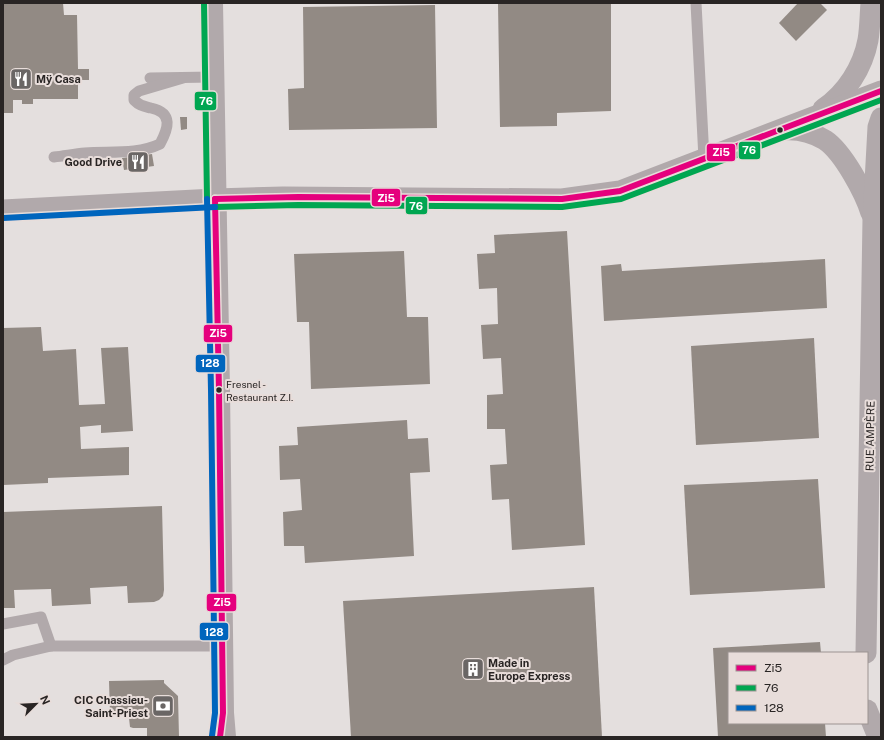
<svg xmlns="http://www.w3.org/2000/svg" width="884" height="740" font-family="'Public Sans',sans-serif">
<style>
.building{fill:#928a84}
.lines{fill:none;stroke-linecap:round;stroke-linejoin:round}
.service{stroke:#b1a9ab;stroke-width:11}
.minor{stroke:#b1a9ab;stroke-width:21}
.tertiary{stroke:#b1a9ab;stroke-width:22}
.bus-1-casing{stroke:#e8ddda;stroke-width:9}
.bus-2-casing{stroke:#e8ddda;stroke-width:9}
.bus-3-casing{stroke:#e8ddda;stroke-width:9}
.bus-1{stroke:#e5007d;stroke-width:6}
.bus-2{stroke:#00a651;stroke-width:6}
.bus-3{stroke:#0065bd;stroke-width:6}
.bus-dot{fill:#292524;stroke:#e8ddda;stroke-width:1.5}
.labels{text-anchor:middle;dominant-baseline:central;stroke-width:4;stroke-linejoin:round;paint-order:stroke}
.bus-label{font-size:10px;fill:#292524;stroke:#e8ddda;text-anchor:start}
.poi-label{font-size:11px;font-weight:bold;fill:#292524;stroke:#e8ddda;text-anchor:start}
.street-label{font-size:11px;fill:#292524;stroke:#e8ddda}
.line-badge{stroke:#e8ddda;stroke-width:1.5}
.badge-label{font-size:11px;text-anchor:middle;font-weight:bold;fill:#fff}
</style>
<rect width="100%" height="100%" fill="#e4dfde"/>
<g class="building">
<polygon points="3,3 63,3 64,15 77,15 78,69 89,69 89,80 78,80 78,99 33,99 33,104 22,104 22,100 13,100 13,113 3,113"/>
<polygon points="611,3 611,111 557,113 557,126 500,127 498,4"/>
<polygon points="798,3 820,3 827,10 796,41 779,23"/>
<polygon points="435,5 437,128 289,130 288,89 304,88 303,7"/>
<polygon points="180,117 187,117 187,129 181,130"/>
<polygon points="152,154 154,166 124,170 122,158"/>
<polygon points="567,231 585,545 512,550 509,499 492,500 490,465 507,464 505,429 487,429 487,395 503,394 501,358 483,359 481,325 498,324 497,288 479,289 477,254 495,253 494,235"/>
<polygon points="404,251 407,317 428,317 430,384 311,389 309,322 297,322 294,254"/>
<polygon points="825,259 827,308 604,321 601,266 621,264 622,271"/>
<polygon points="41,327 43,351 76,349 79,405 105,404 101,348 128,347 133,431 101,433 101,425 80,427 81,449 129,447 129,475 48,478 48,483 3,485 3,328"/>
<polygon points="814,338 819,438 696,445 691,346"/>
<polygon points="407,420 408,439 428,438 430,472 410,473 414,556 305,563 304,546 284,546 283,512 302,510 300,479 280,480 279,446 298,445 297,427"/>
<polygon points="818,479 825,588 690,595 684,485"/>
<polygon points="162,506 164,590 163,596 159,600 154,602 128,603 127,586 90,588 91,604 52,606 51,589 14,590 15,608 3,608 3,512"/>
<polygon points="594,587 602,737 351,737 343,601"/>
<polygon points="820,642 821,653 729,653 729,723 825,723 826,737 718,737 713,648"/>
<polygon points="164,680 164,683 178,696 179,737 147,737 147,728 133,728 130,727 129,718 133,718 133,713 110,714 109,681"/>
</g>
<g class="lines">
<g class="service">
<polyline points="696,3 704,159"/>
<polyline points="150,78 213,77"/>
<path d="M54,157C64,156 74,154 85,153C109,151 137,155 160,144C168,129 174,113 151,108C143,106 140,106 134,100V95L139,91L183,78"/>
<polyline points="3,624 41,617 51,646"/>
<polyline points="3,660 13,655 51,646 222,646"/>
</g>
<g class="minor">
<path d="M823,109C846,94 863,67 868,40C870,28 870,15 871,3"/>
<path d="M784,130C798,129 813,133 825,140C843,152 865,193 871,213"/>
<polyline points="3,210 215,199 283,197 562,199 620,191 881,91"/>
<polyline points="866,653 873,219 878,127 881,118"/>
<polyline points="867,710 878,737"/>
</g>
<polyline class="tertiary" points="212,3 219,390 223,713 225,737"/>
<g class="bus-1-casing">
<g id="bus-1">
<polyline points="215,199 298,197 562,199 620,191 881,91"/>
<polyline points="215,199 219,390 223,713 220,737"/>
</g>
</g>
<g class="bus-2-casing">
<g id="bus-2">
<polyline points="204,3 207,199"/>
<polyline points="215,207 298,205 562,207 621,199 881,100"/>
</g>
</g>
<g class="bus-3-casing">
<g id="bus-3">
<polyline points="207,199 211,390 215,713 212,736"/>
<polyline points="3,218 215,207"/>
</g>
</g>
<use href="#bus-1" class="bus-1"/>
<use href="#bus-2" class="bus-2"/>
<use href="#bus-3" class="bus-3"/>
</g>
<defs>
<g id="restaurant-square" transform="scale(1.15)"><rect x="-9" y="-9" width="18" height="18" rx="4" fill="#6a6665" stroke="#e8ddda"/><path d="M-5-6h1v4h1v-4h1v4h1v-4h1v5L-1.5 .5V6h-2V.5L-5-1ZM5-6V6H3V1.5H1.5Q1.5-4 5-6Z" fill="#fff"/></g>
<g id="building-square" transform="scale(1.15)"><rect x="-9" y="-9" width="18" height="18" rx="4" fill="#6a6665" stroke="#e8ddda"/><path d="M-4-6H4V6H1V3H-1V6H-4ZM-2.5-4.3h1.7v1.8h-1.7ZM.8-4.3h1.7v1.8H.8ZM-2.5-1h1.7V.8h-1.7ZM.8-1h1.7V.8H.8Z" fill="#fff"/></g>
<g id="bank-square" transform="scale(1.15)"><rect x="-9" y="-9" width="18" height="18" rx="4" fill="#6a6665" stroke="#e8ddda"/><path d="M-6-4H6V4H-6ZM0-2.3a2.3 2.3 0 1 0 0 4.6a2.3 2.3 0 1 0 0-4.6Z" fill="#fff"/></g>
</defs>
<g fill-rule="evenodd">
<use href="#restaurant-square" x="21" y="79"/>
<use href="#restaurant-square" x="138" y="162"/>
<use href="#building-square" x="473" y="669"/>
<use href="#bank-square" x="163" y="706"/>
</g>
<g class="bus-dot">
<circle cx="780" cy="130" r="3.5"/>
<circle cx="219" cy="390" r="3.5"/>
</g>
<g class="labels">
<g class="bus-label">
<text x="226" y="384">Fresnel -<tspan x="226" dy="13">Restaurant Z.I.</tspan></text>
</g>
<g class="poi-label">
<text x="36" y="79">Mÿ Casa</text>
<text x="122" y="162" text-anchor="end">Good Drive</text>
<text x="488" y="663">Made in<tspan x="488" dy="13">Europe Express</tspan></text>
<text x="148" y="700" text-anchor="end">CIC Chassieu-<tspan x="148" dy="13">Saint-Priest</tspan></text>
</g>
<g class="street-label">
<text transform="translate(870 436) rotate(-89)">RUE AMPÈRE</text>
</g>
</g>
<g class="line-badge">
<rect x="194" y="91" width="23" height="20" rx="4" fill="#00a651"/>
<rect x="738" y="141" width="23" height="19" rx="4" fill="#00a651"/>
<rect x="706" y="143" width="30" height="19" rx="4" fill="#e5007d"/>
<rect x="371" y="188" width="30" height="19" rx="4" fill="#e5007d"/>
<rect x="405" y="196" width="23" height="19" rx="4" fill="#00a651"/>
<rect x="203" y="324" width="30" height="19" rx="4" fill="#e5007d"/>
<rect x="195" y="354" width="31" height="19" rx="4" fill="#0065bd"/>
<rect x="206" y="593" width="31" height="19" rx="4" fill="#e5007d"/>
<rect x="199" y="622" width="30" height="19" rx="4" fill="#0065bd"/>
</g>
<g class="badge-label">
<text x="206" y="105">76</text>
<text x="749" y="154">76</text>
<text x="721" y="156">Zi5</text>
<text x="386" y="202">Zi5</text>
<text x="416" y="210">76</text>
<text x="218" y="337">Zi5</text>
<text x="210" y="367">128</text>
<text x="222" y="606">Zi5</text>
<text x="214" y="636">128</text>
</g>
<rect width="884" height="740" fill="none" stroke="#292524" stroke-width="8"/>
<rect x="728" y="652" width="140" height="72" fill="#e8ddda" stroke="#9c9391"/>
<rect x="736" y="665" width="20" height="6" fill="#e5007d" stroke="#9c9391"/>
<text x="764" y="672" font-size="12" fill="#292524">Zi5</text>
<rect x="736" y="685" width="20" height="6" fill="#00a651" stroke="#9c9391"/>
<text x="764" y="692" font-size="12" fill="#292524">76</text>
<rect x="736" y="705" width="20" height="6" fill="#0065bd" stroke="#9c9391"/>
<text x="764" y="712" font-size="12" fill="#292524">128</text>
<g transform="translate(36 704) rotate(66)" stroke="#e8ddda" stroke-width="3" paint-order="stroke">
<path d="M0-3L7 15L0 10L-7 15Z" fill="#292524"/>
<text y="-6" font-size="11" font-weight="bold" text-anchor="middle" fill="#292524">N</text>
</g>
</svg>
